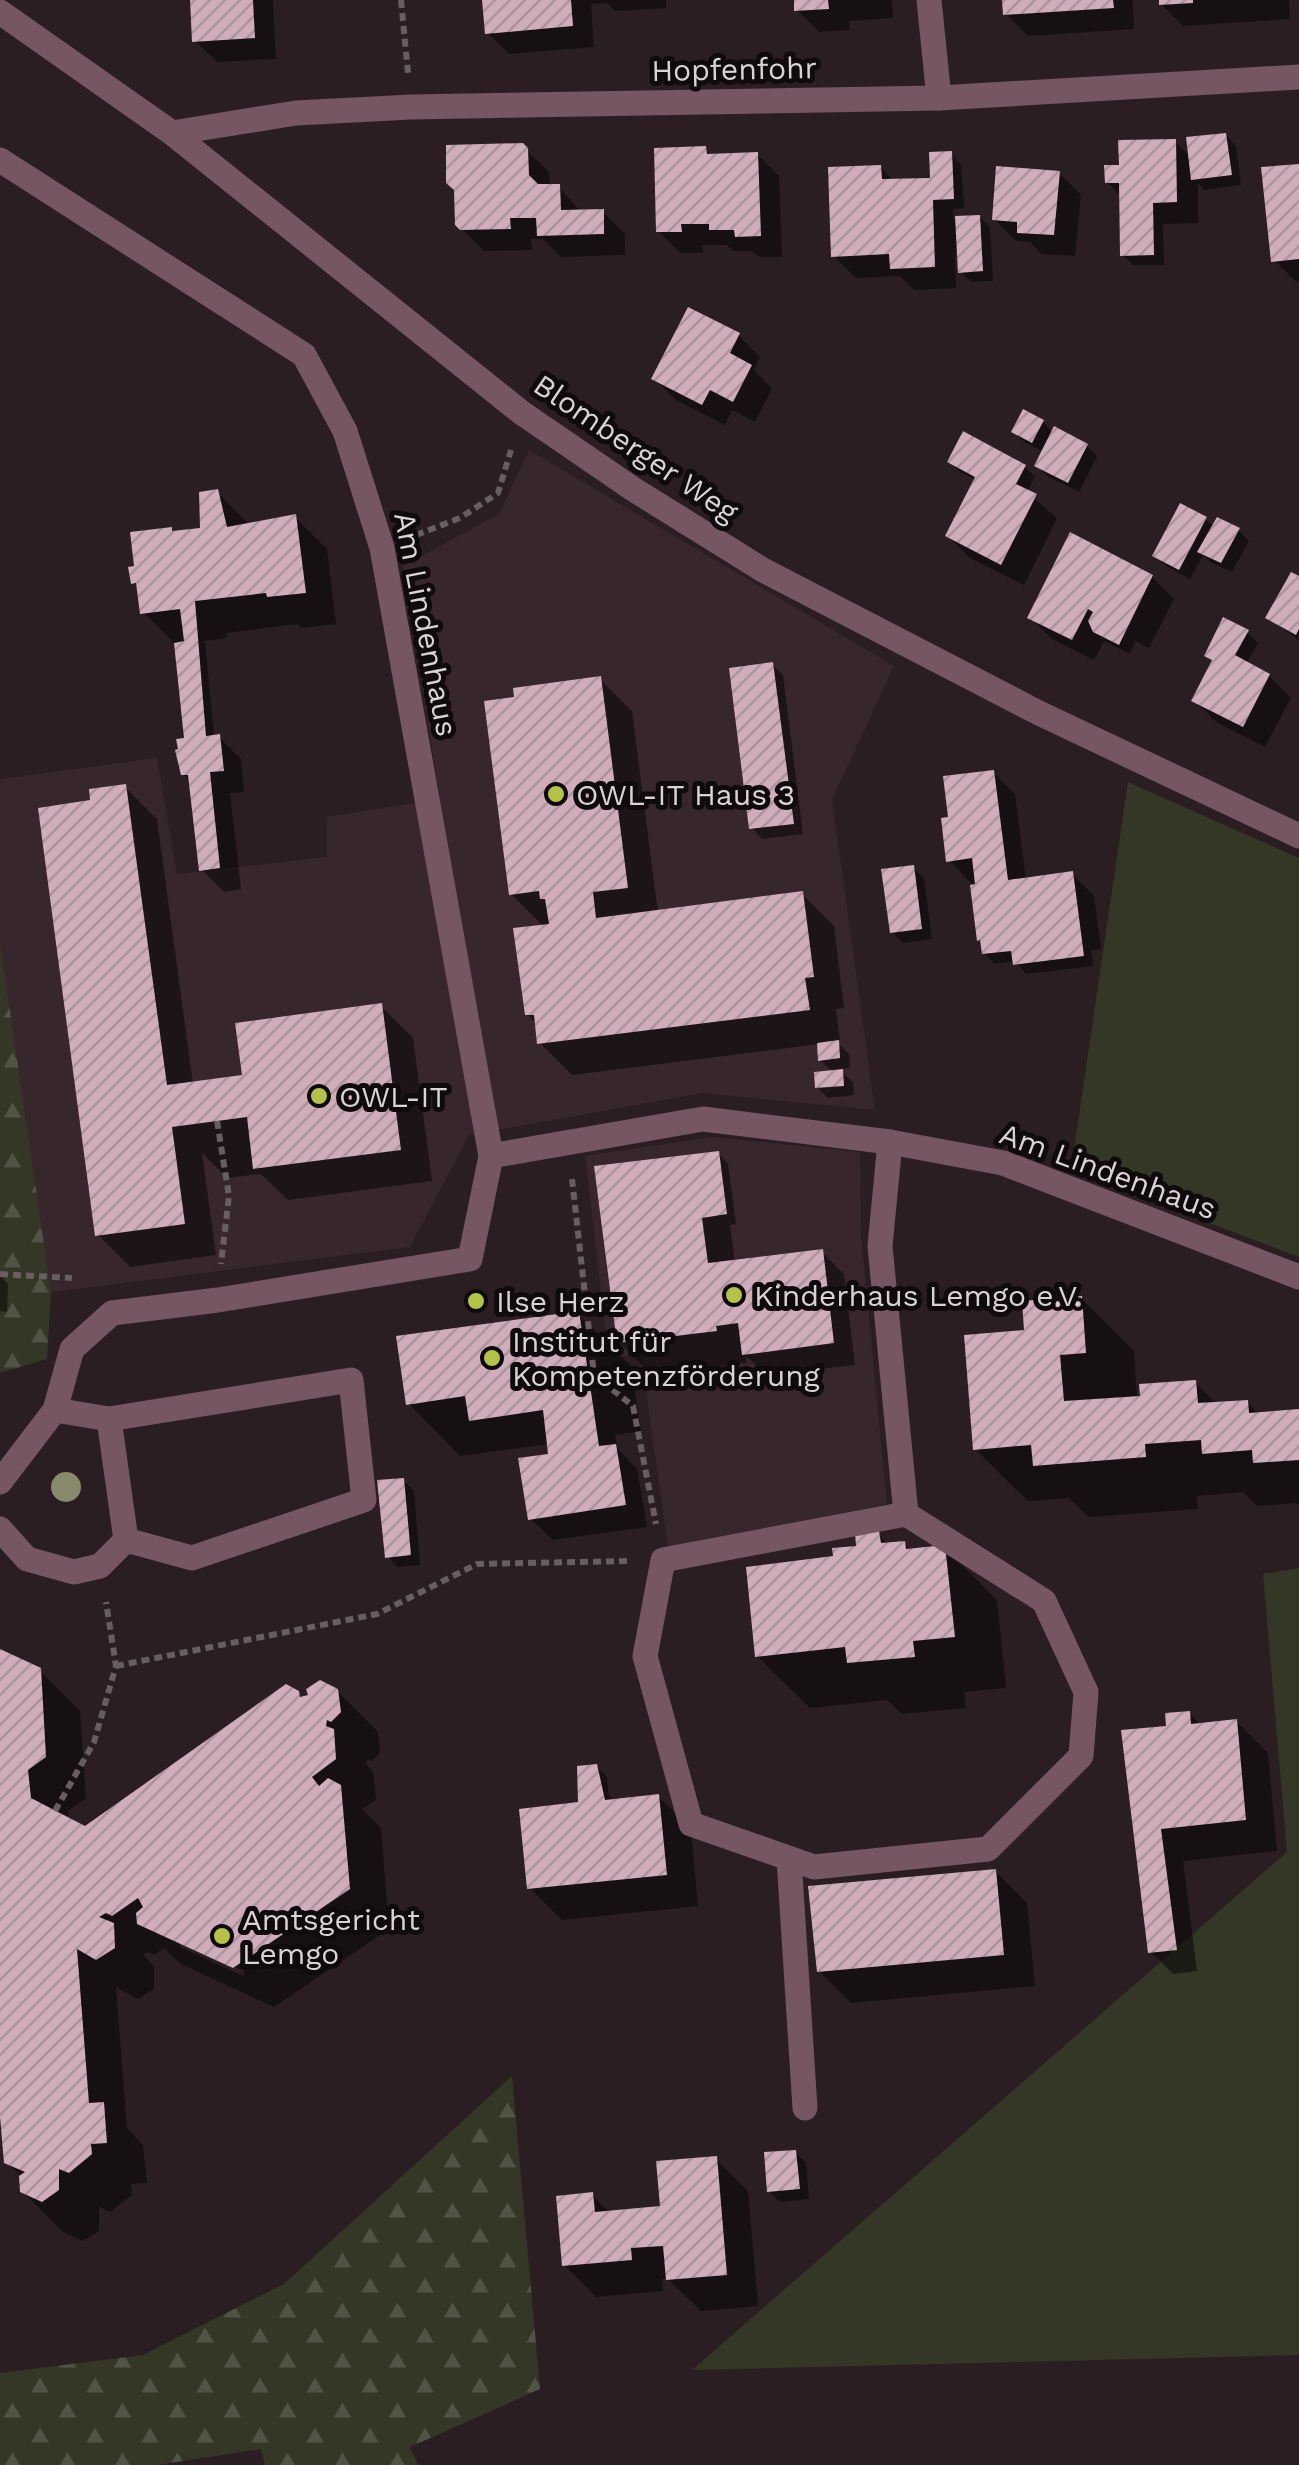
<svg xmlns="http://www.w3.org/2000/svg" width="1299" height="2465" font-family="'Work Sans',sans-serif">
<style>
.built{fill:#38262d}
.green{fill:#343726}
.forest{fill:url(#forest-firs)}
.shadow{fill:#0007;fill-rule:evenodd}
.building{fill:url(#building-hatch)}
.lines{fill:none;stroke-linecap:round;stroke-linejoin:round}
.path{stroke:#685d61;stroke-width:6;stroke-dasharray:8 5;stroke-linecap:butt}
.service{stroke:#765663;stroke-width:25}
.minor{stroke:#765663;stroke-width:25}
.tree{fill:#89896c}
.poi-dot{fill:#b5c24a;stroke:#0f0a0c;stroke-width:4}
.labels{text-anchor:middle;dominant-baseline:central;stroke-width:10;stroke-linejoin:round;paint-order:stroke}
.street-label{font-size:30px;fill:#dbd2d5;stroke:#0f0a0c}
.poi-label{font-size:30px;fill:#dbd2d5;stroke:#0f0a0c;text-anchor:start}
</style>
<defs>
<pattern id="forest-firs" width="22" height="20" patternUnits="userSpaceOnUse" patternTransform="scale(2.5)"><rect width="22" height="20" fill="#343726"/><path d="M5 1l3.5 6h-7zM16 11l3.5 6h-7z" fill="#515345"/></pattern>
<pattern id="building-hatch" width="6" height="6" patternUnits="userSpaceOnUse" patternTransform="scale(2.5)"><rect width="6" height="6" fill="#cfadbb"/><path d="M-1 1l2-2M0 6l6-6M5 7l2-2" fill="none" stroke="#ac929c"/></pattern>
</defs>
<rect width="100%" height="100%" fill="#2a1e23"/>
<g class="built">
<polygon points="529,450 894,666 832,800 875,1110 703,1093 469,1135 410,1247 51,1292 0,942 0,779 157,758 177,874 327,857 327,817 440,799 403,566 499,514"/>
<polygon points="712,1137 860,1152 861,1236 887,1504 668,1549 641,1354 609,1358 585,1156"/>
</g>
<g class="green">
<polygon points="1128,782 1299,858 1299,1257 1071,1170"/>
<polygon points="1299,1568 1299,2355 692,2370 1287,1852 1263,1574"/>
</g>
<g class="forest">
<polygon points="0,942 51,1292 47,1359 0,1373"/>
<polygon points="512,2076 540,2389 410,2447 418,2465 265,2465 261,2449 157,2465 0,2465 0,2373 143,2355 284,2284"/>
</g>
<g class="shadow">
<polygon points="193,0 273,0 276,59 217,62 195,41"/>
<polygon points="485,0 666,0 666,8 615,11 607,3 591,4 594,47 509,54 487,32"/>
<polygon points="796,0 892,0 893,18 849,21 850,30 819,32 797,10"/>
<polygon points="1005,0 1133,0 1134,29 1028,36 1006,14"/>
<polygon points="1161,0 1289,0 1290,19 1183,26 1161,4"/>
<polygon points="1226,135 1236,146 1241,185 1204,190 1198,183 1198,223 1163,224 1164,265 1133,265 1123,255 1122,197 1107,182 1121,167 1175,142 1191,157"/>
<polygon points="522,146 549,172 550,187 559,187 581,212 603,212 625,234 625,255 561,257 543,239 531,239 532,250 484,251 457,224"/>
<polygon points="705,149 712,156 757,154 779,176 782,257 759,257 752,251 733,251 727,245 702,245 703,253 680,253 658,231"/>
<polygon points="951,154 961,164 964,208 953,209 953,219 980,217 990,228 993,281 971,282 961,272 959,251 955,251 956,288 914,290 900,276 856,278 834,256 880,167 894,181 934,180"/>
<polygon points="1299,166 1299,282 1296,282 1274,260"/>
<polygon points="1059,173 1081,195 1075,256 1041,254 1030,242 1016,241 994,219"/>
<polygon points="738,335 760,357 754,370 772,389 755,422 732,410 725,425 676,400 654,379"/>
<polygon points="1043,422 1053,433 1087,446 1097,456 1079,492 1047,476 1037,466 1044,452 1024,442 1014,432"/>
<polygon points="950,462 1025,467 1035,477 1027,492 1057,518 1024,585 970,558 948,536 976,480 960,472"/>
<polygon points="217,492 250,525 295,517 327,549 336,624 301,628 297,624 226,633 227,638 205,641 214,737 219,737 241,759 244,792 230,793 241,889 224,892 202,870 192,783 183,774 187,740 175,644 143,612 140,589 133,583 171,529 175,534 202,530"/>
<polygon points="1205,519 1214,527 1238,530 1249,541 1232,572 1210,562 1203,555 1190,579 1166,566 1155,556"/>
<polygon points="1152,577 1174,599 1149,648 1135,641 1130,654 1104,641 1094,660 1052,639 1030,617"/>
<polygon points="1299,579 1299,640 1268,618"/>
<polygon points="1247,632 1258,643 1246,664 1269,676 1291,698 1265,747 1216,722 1194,700 1214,663 1207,656"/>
<polygon points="772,664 783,675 803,834 762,839 752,828"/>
<polygon points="600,679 632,711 658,913 802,894 834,926 844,1008 836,1009 840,1041 837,1042 849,1054 850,1068 840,1069 853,1083 854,1095 828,1098 817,1087 834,1073 820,1060 819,1044 572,1075 540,1043 537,1025 527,1014 544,927 511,894 517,699"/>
<polygon points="993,772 1015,794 1026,880 1072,874 1094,896 1101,949 1091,950 1093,966 1026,974 1015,961 995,964 984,953 983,944 979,939 972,884 949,860 951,820"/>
<polygon points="125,787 157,819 193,1084 244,1077 381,1006 413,1038 432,1181 288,1200 261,1174 227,1178 202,1153 216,1255 130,1267 98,1235 93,803"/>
<polygon points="913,868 924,878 932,939 903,943 892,932"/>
<polygon points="718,1153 728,1164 736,1224 730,1225 735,1262 822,1252 844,1274 855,1365 766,1375 746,1356 747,1363 651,1374 619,1342"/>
<polygon points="0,1275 8,1284 7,1312 0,1311"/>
<polygon points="1081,1298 1134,1351 1137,1398 1195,1382 1217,1404 1247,1402 1259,1414 1299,1412 1299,1506 1296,1503 1257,1506 1243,1492 1197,1496 1198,1509 1088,1517 1069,1498 1028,1501 975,1449 1027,1333"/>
<polygon points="578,1314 631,1366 641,1431 615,1435 617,1448 637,1469 647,1527 553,1540 531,1519 551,1456 549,1444 460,1456 408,1403"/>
<polygon points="403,1480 414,1491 420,1565 398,1567 387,1556"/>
<polygon points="878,1534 889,1545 904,1543 911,1551 944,1547 997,1600 1006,1688 964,1692 966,1708 902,1714 887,1700 810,1708 757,1656 836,1558 859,1548"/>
<path d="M0,1652L39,1670L80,1711L86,1798L68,1811L69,1820L85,1829L298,1693L303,1699L337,1691L378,1732L380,1753L372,1761L367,1759L366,1764L373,1772L376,1800L362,1809L381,1828L389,1929L274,2007L181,1964L164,1948L154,1955L148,1952L143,1955L154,1966V1989L138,1999L116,1987L127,2128L143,2145L147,2183L131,2184L132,2195L110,2212L99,2207V2231L83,2241L63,2232L22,2191V2177L6,2161L4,2133L0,2129ZM180,1941L245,1971L243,1976L180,1947Z"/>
<polygon points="1189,1713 1201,1725 1236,1721 1268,1753 1277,1851 1183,1861 1197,1971 1173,1974 1151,1952 1169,1728"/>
<polygon points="596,1766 607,1777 609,1795 615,1802 659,1797 691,1829 698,1906 562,1920 530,1888 581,1805"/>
<polygon points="995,1871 1027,1903 1035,1986 851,2003 819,1971"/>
<polygon points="795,2152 806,2163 809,2199 780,2202 769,2191"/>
<polygon points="716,2159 748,2191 758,2306 701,2311 668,2279 662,2279 663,2291 596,2297 564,2265 592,2195 610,2213 663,2208"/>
</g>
<g class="building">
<polygon points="190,0 253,0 255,38 192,42"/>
<polygon points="482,0 571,0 573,26 485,34"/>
<polygon points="794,0 828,0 829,9 794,11"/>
<polygon points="1002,0 1113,0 1114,8 1003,15"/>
<polygon points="1159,0 1193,0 1193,3 1159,5"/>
<polygon points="1226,133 1232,175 1191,180 1186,137"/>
<polygon points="1176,139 1177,202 1153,203 1154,255 1120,256 1119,183 1105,183 1104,165 1119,165 1118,140"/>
<polygon points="523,143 528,148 529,175 538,184 560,184 561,210 604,209 604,234 537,236 536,218 510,218 511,229 460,230 455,225 454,190 446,183 446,145"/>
<polygon points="706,146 707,154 758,152 761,236 735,237 734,230 709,230 709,224 681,224 682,232 656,232 654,148"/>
<polygon points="952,151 954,199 933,200 935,267 890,269 889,254 831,257 828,167 881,165 882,179 930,178 929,152"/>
<polygon points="1299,164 1299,259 1271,262 1261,167"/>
<polygon points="996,166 1060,171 1054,235 1017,233 1017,222 992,220"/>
<polygon points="980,215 983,271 958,273 955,216"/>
<polygon points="688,307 740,333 730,353 752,365 733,402 710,390 702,405 651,379"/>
<polygon points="1023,409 1044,420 1032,443 1011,432"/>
<polygon points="1054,426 1088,444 1068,483 1034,466"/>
<polygon points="963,431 1026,465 1016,484 1037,494 1001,565 945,536 975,477 947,462"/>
<polygon points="218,489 227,527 296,514 306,593 267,597 266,593 195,601 206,736 220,734 224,771 210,772 220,868 199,871 188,775 181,775 175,750 178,749 176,739 184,738 174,643 184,641 180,609 140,614 136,583 131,584 128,567 134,566 130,532 172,527 172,531 200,528 199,492"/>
<polygon points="1180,503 1207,517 1179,570 1152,556"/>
<polygon points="1217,517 1240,528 1221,563 1197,552"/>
<polygon points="1070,532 1153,575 1119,645 1093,632 1088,621 1093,612 1088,609 1072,640 1027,618"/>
<polygon points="1291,572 1299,576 1299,629 1296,635 1265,618"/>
<polygon points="1223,617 1249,630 1235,655 1270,674 1243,727 1191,701 1212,660 1204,656"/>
<polygon points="773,662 794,824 749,829 729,668"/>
<polygon points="601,676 628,888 593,892 596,918 803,891 814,977 805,978 810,1010 537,1044 534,1015 525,1015 513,928 549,924 545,899 540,899 539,891 509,895 484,701 514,697 513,688"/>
<polygon points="994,770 1008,880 1073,871 1084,956 1013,965 1011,951 982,954 980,940 977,941 970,885 975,884 972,858 946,862 941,818 948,817 943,776"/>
<polygon points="126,784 167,1085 242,1075 235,1023 382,1003 401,1150 253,1169 247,1117 172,1127 185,1224 95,1236 38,808 90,800 89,789"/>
<polygon points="914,865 922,929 890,933 881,869"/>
<polygon points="839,1040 840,1058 818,1061 817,1043"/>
<polygon points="843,1069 844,1086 815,1088 814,1072"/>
<polygon points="719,1151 727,1214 702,1218 708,1263 823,1249 834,1343 742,1355 738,1323 716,1326 717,1331 617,1343 594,1166"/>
<polygon points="1082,1296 1086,1353 1060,1355 1064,1401 1140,1396 1139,1384 1196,1380 1198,1403 1248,1400 1249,1413 1299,1409 1299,1460 1253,1463 1252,1450 1202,1454 1201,1440 1145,1444 1146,1457 1033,1466 1031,1445 973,1450 964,1335 1024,1330 1022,1301"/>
<polygon points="579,1311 599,1446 616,1444 626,1505 528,1520 518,1458 548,1454 543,1410 469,1421 465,1396 406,1405 396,1336"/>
<polygon points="404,1478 411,1555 385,1558 377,1480"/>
<polygon points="879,1531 881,1543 905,1541 906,1549 945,1545 955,1637 913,1641 915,1657 847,1663 845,1647 755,1657 746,1567 833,1556 832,1548 856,1546 855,1533"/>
<polygon points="0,1649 41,1668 46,1757 28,1770 31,1798 85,1826 286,1684 299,1691 300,1697 308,1695 306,1689 320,1680 338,1689 341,1712 331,1722 327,1720 326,1726 334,1729 336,1759 312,1777 319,1786 328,1778 341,1785 350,1889 233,1968 137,1924 136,1913 143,1907 138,1898 112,1916 106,1913 99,1917 114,1923 115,1948 96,1960 77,1949 89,2103 104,2102 107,2143 91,2144 92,2154 69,2173 59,2169 59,2190 42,2202 20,2192 19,2176 25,2172 4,2163 0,2117"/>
<polygon points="1190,1711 1191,1724 1237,1719 1246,1820 1161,1829 1177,1950 1148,1953 1121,1730 1166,1726 1165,1713"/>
<polygon points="597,1764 605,1800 659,1794 667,1875 527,1889 519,1809 578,1802 577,1766"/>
<polygon points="996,1869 1004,1955 817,1972 808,1886"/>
<polygon points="796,2150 800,2189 767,2192 764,2152"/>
<polygon points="717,2156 727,2275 666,2280 663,2246 631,2248 632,2260 562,2266 556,2196 593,2192 595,2212 660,2206 656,2161"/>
</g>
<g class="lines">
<g class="path">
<polyline points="401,0 408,73"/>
<polyline points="416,535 460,518 498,493 511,450"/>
<polyline points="217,1121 229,1196 221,1264"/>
<polyline points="572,1179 594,1375 633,1406 656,1524"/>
<polyline points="0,1274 72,1278"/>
<polyline points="116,1666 377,1614 477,1564 628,1561"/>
<polyline points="55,1811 94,1742 116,1666 106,1602"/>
</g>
<g class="service">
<polyline points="109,1419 351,1380 364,1500 192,1558 126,1540"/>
<polyline points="789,1859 805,2108"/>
</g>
<g class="minor">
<polyline points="929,0 939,98"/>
<polyline points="0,12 172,133 522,413 633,489 763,570 1039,713 1299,836"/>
<polyline points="172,133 296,113 411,107 939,98 1299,77"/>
<polyline points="0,160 304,355 345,431 382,548 491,1156 470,1259 218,1300 112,1313 72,1349 55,1410 0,1482"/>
<polyline points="890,1142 880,1246 906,1514 1044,1601 1086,1692 1081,1756 988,1849 814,1867 691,1824 645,1656 663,1560 906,1514"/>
<polyline points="491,1156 703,1119 890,1142 1003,1163 1299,1277"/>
<polyline points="0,1529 27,1559 74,1572 100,1566 126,1540 109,1419 55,1410"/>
</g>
</g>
<circle class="tree" cx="66" cy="1487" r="15"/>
<g class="poi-dot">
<circle cx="556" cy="794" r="10"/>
<circle cx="319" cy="1096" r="10"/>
<circle cx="734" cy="1295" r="10"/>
<circle cx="476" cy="1301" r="10"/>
<circle cx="492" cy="1358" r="10"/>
<circle cx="222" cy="1936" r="10"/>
</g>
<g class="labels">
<g class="street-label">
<text transform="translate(734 69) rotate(-1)">Hopfenfohr</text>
<text transform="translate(636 448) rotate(34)">Blomberger Weg</text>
<text transform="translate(426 624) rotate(79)">Am Lindenhaus</text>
<text transform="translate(1108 1171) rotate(20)">Am Lindenhaus</text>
</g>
<g class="poi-label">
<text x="576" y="794">OWL-IT Haus 3</text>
<text x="339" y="1096">OWL-IT</text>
<text x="754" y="1295">Kinderhaus Lemgo e.V.</text>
<text x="496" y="1301">Ilse Herz</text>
<text x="512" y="1341">Institut für<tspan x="512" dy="34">Kompetenzförderung</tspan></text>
<text x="242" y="1919">Amtsgericht<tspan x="242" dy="34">Lemgo</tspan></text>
</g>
</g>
</svg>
